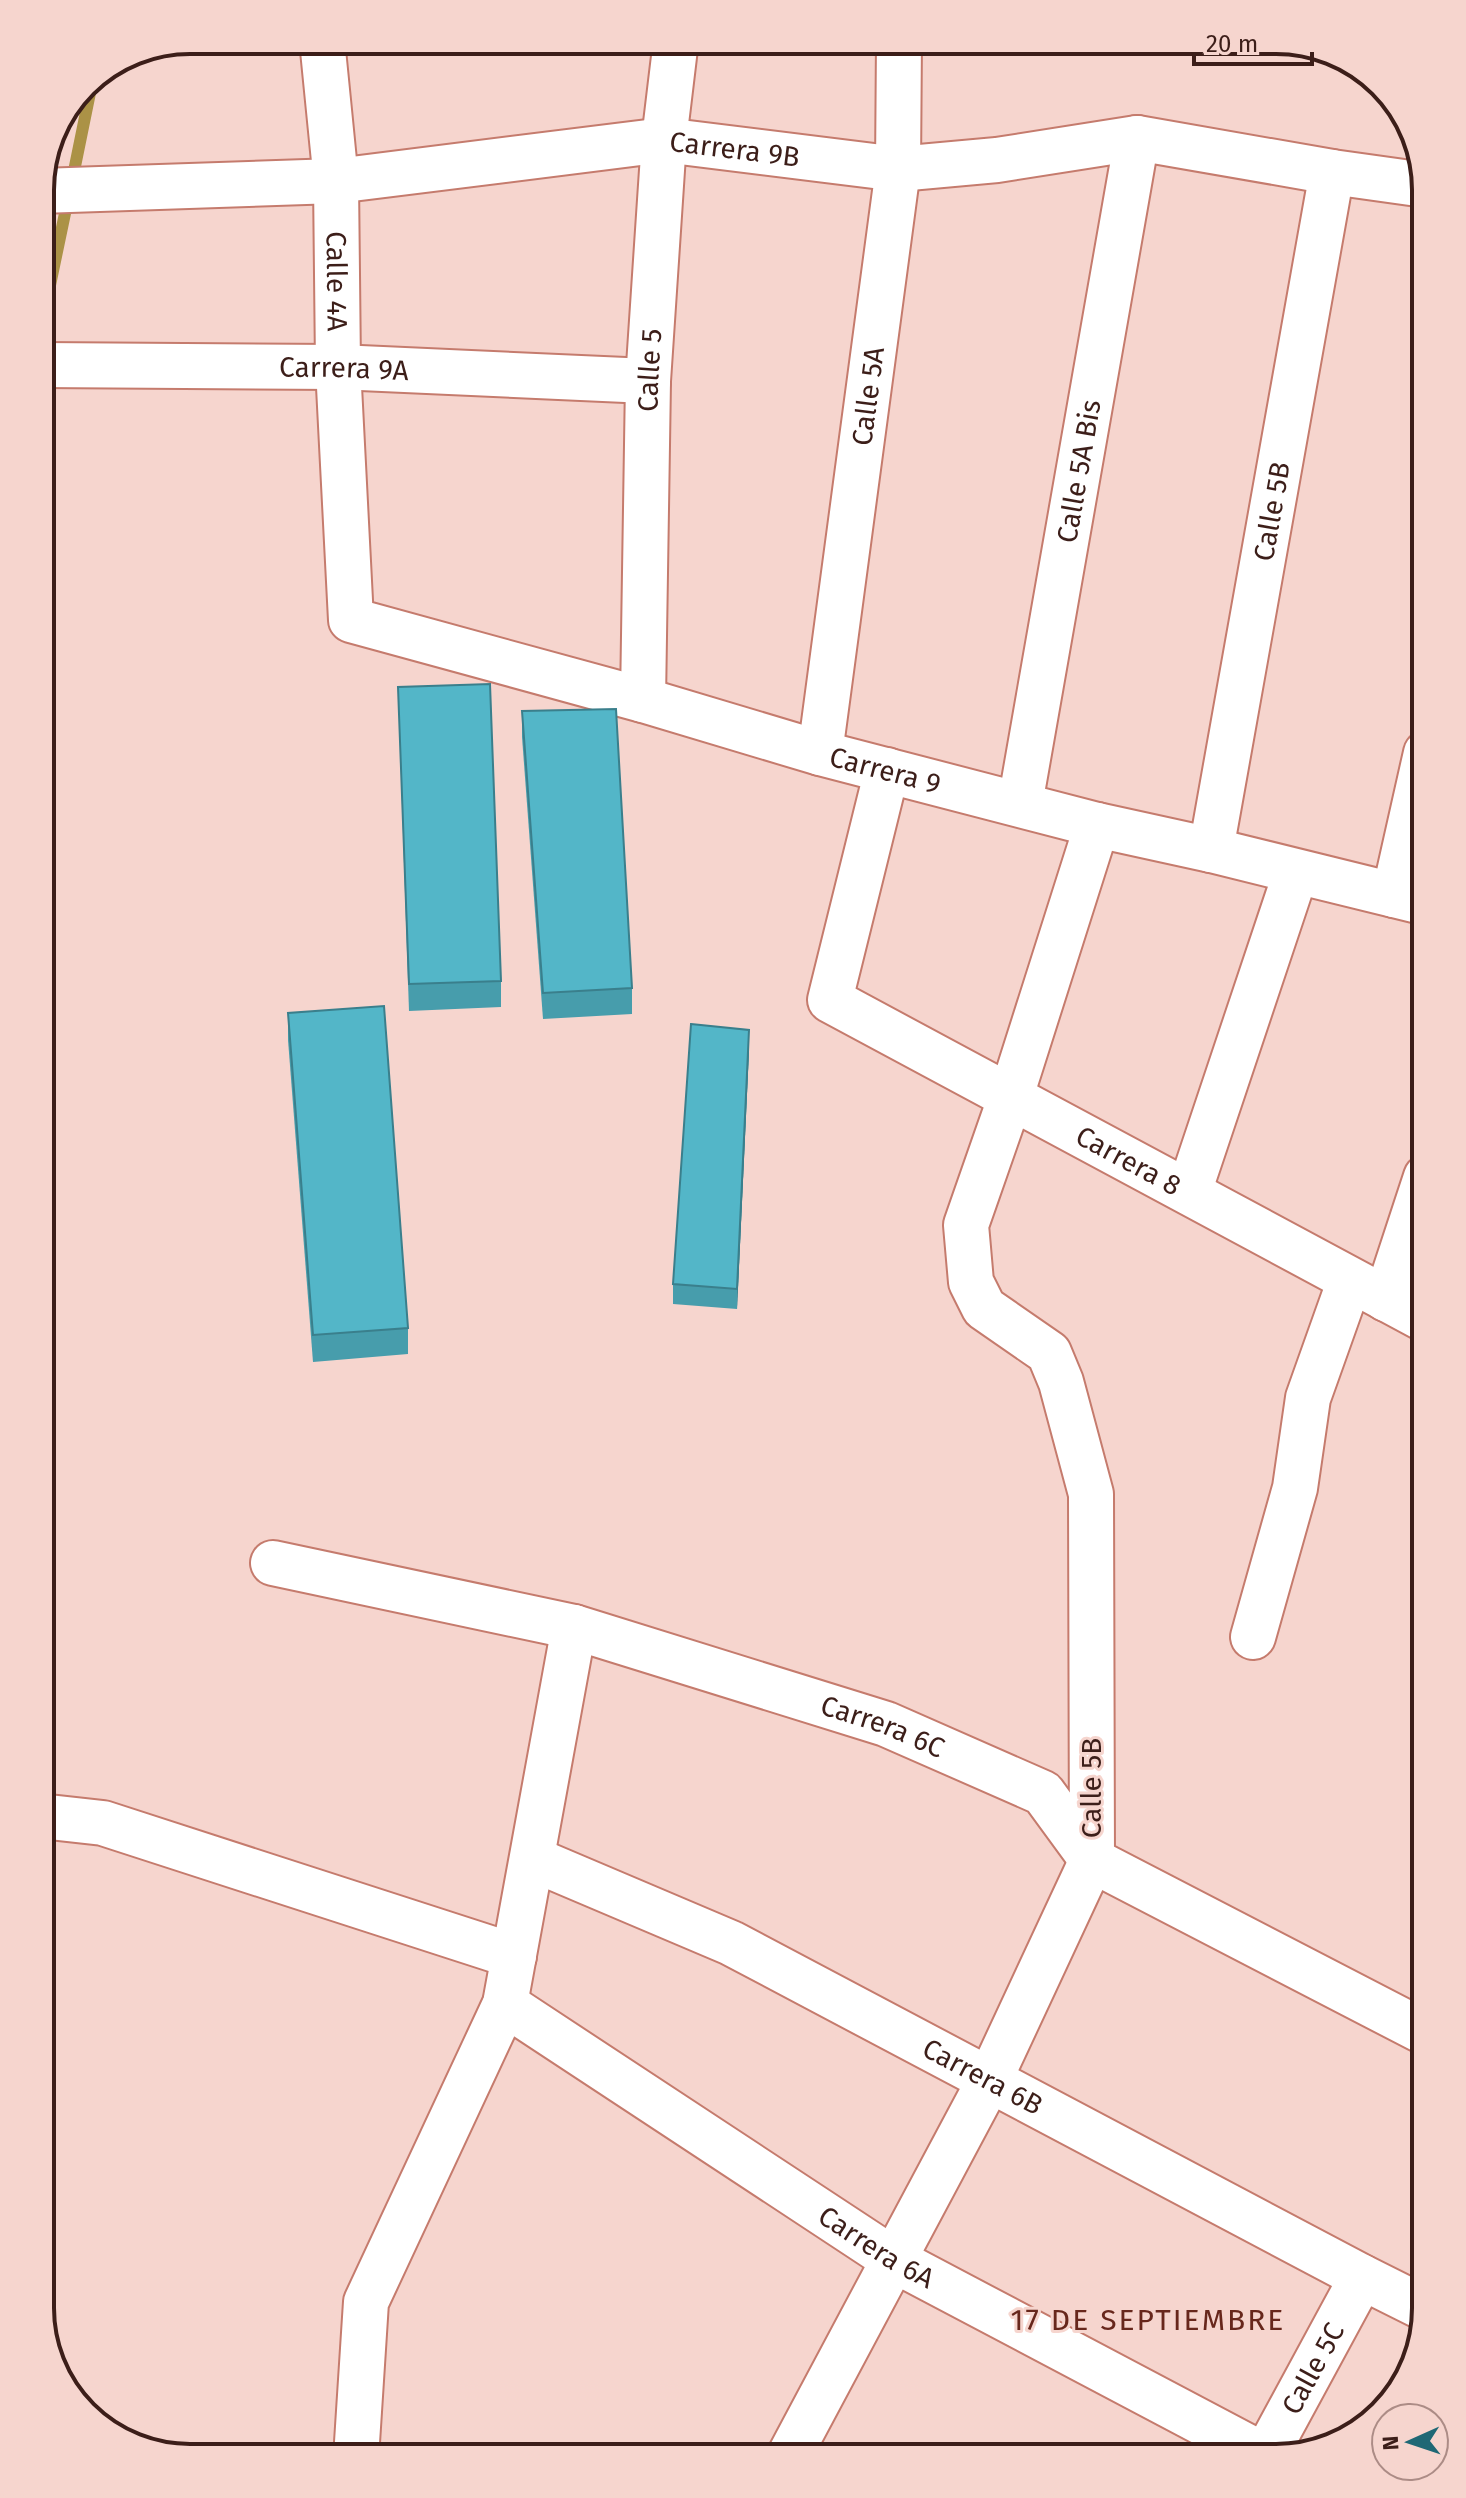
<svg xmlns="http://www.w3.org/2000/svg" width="1466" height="2498" font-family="'Fira Sans',sans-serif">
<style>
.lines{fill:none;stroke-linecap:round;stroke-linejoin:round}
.stream{stroke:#ab9246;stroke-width:12}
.minor-casing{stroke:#c57b6d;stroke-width:48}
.minor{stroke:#fff;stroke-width:44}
.wall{fill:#479dac}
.shaded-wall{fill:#3a7f8c}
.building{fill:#53b6c8;stroke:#3a7f8c;stroke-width:2}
.labels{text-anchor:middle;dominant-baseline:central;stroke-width:6;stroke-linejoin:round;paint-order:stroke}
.street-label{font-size:28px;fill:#3c1e19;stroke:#f6d5ce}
.neighbourhood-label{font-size:30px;letter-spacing:2px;fill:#67271c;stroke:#f6d5ce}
.rim{fill:none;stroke:#3c1e19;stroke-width:4}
</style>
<rect width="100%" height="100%" fill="#f6d5ce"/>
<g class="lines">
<g class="stream">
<polyline points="72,181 93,78"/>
<polyline points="40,333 68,199"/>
</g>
<g class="minor-casing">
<g id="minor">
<path id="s1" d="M322,40L336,181L338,367L351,620L643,700L820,753L1097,825L1211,850L1426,903"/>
<path id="s2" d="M40,191L336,181L664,140L898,169L997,160L1137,138L1332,172L1425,185"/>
<path id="s3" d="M40,365L338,367L648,381"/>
<path id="s4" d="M643,700L648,381L664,140L676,40"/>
<path id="s5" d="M820,753L898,169L899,40"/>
<path id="s6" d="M887,770L830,1000L1426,1320"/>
<path id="s7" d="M1020,804L1137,138"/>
<path id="s8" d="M1211,850L1332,172"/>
<polyline points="1394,895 1426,753"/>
<polyline points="1189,1192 1296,872"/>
<polyline points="1386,1299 1426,1177"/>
<path id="s9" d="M273,1563L574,1627L886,1724L1043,1793L1092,1860L1426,2033"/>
<polyline points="1253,1637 1295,1488 1308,1398 1350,1280"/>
<polyline points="40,1816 103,1823 514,1956"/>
<path id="s10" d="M533,1859L731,1943L1362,2277L1426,2309"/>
<path id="s11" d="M505,2004L894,2260L1269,2458"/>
<polyline points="356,2458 366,2302 505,2004 574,1627"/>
<polyline points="788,2458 990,2079 1092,1860 1091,1494 1061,1382 1049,1353 984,1308 971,1282 966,1225 1011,1096 1097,825"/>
<path id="s12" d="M1264,2458L1362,2277"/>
</g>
</g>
<use href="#minor" class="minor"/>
</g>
<g class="wall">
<polygon points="398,687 501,981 501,1007 409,1011"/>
<polygon points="522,711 632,988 632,1014 543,1019 522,737"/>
<polygon points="288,1013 408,1328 408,1354 313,1362 288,1040"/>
<polygon points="749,1050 737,1309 673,1304 673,1284"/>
</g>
<polygon class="shaded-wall" points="749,1030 749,1050 737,1309 737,1289"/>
<g class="building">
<polygon points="490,684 501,981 409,984 398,687"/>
<polygon points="616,709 632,988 543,993 522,711"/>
<polygon points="384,1006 408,1328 313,1335 288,1013"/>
<polygon points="691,1024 749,1030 737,1289 673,1284"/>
</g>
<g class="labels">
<g class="street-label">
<text stroke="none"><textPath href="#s2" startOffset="698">Carrera 9B</textPath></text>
<text stroke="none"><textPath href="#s1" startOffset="242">Calle 4A</textPath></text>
<text stroke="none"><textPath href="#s3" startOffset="304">Carrera 9A</textPath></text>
<text stroke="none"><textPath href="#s4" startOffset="330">Calle 5</textPath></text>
<text stroke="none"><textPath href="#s5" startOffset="360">Calle 5A</textPath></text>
<text stroke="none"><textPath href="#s7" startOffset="338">Calle 5A Bis</textPath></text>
<text stroke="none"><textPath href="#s8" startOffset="344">Calle 5B</textPath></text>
<text stroke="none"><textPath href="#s1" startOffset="1136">Carrera 9</textPath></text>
<text stroke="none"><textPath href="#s6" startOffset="576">Carrera 8</textPath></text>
<text stroke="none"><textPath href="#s9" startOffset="632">Carrera 6C</textPath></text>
<text transform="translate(1091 1788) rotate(-90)">Calle 5B</text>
<text stroke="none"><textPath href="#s10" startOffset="500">Carrera 6B</textPath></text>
<text stroke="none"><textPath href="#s11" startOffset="444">Carrera 6A</textPath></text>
<text stroke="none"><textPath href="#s12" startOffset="102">Calle 5C</textPath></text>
</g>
<g class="neighbourhood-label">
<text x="1148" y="2320">17 DE SEPTIEMBRE</text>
</g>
</g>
<path d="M0 0H1466V2498H0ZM190 54H1276A136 136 0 0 1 1412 190V2308A136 136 0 0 1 1276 2444H190A136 136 0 0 1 54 2308V190A136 136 0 0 1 190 54Z" fill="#f6d5ce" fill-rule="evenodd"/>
<path class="rim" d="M190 54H1276A136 136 0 0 1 1412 190V2308A136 136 0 0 1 1276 2444H190A136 136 0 0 1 54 2308V190A136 136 0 0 1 190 54Z"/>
<g transform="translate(1410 2442) rotate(267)"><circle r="38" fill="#f6d5ce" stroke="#ac8c86" stroke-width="2"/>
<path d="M0-6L14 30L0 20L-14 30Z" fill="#1f6875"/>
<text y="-12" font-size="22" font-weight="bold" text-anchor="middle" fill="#3c1e19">N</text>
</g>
<path d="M1194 52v12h118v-12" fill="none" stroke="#3c1e19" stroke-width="4"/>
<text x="1206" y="52" font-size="24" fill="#3c1e19" stroke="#f6d5ce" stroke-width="6" paint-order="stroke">20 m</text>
</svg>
